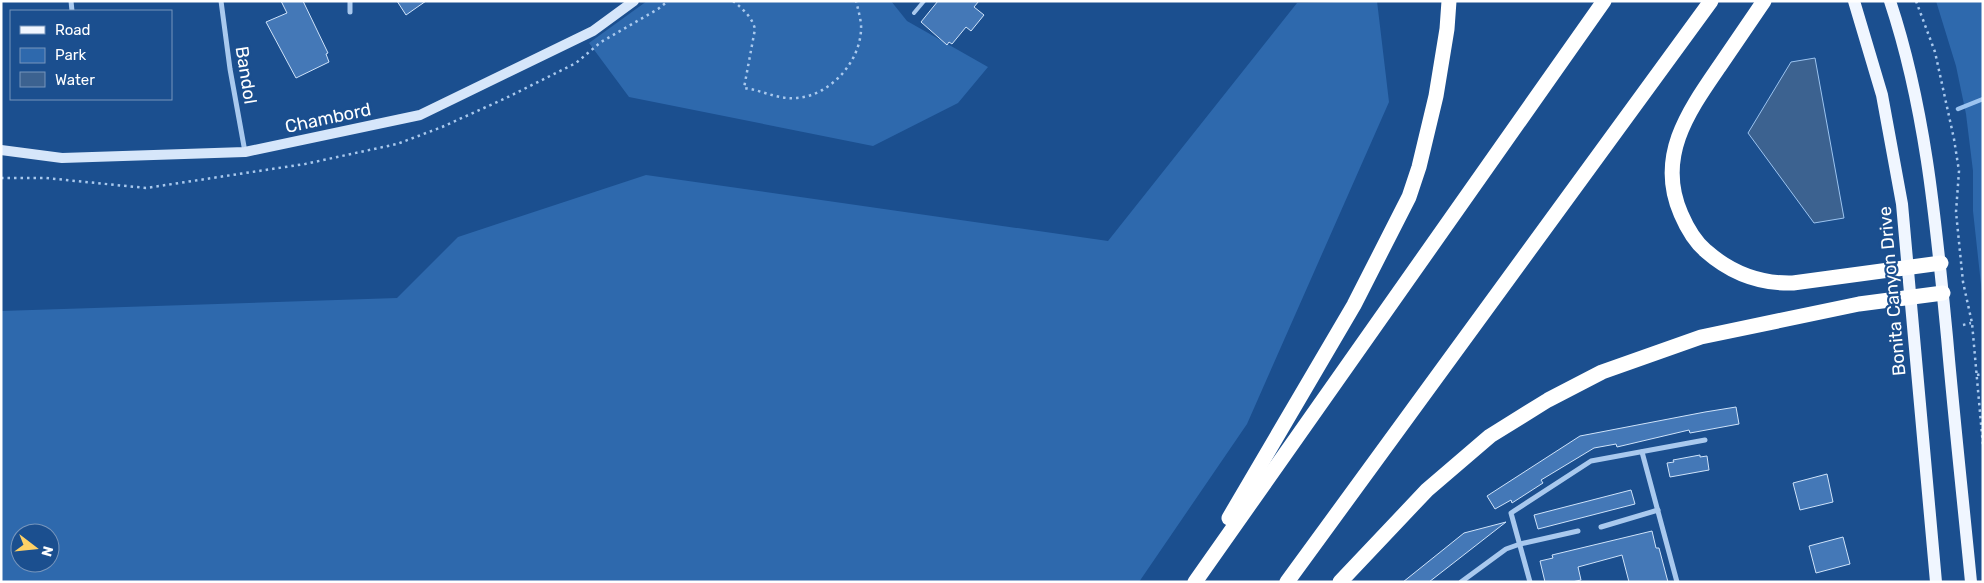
<svg xmlns="http://www.w3.org/2000/svg" width="1984" height="583" font-family="Rubik,sans-serif">
<style>
.green{fill:#2e69ad;fill-rule:evenodd}
.water{fill:#3c6290;stroke:#9cc4f0}
.lines{fill:none;stroke-linecap:round;stroke-linejoin:round}
.stream{stroke:#9cc4f0;stroke-width:4.5}
.building{fill:#4478b7;stroke:#cfe3fa}
.path{stroke:#a9c9ee;stroke-width:2.5;stroke-dasharray:2.5 4;stroke-linecap:butt}
.lane{stroke:#a9c9ee;stroke-width:4}
.street{stroke:#a9c9ee;stroke-width:5}
.secondary{stroke:#d6e6fa;stroke-width:10}
.primary{stroke:#f0f6ff;stroke-width:12}
.highway{stroke:#fff;stroke-width:15}
.labels{text-anchor:middle;dominant-baseline:central;stroke-width:4.5;stroke-linejoin:round;paint-order:stroke}
.street-label{font-size:18px;fill:#fff;stroke:#1b4f8f}
</style>
<rect width="100%" height="100%" fill="#1b4f8f"/>
<g class="green">
<polygon points="647,1 891,1 907,21 988,67 958,103 873,146 629,97 589,43"/>
<path d="M1377,1L1389,102L1247,424L1139,582H1V311L397,298L458,237L646,175L1108,241L1297,3ZM20,533H50V563H20Z"/>
<polygon points="1936,1 1983,1 1983,303 1973,211 1973,171 1966,114 1956,66"/>
</g>
<polygon class="water" points="1815,58 1844,218 1814,223 1748,133 1791,62"/>
<g class="lines">
<polyline class="stream" points="1958,109 1983,99"/>
</g>
<g class="building">
<polygon points="281,1 303,1 328,53 326,54 329,62 296,78 266,22 287,13"/>
<polygon points="397,1 426,1 406,15"/>
<polygon points="938,1 979,1 974,7 984,15 971,31 966,27 952,44 949,42 947,45 921,22"/>
<polygon points="1736,407 1739,424 1690,433 1689,430 1617,447 1616,444 1594,448 1541,480 1543,483 1512,503 1511,500 1495,509 1487,496 1580,436 1705,412"/>
<polygon points="1700,455 1700,457 1707,456 1709,470 1670,477 1667,463 1674,462 1673,460"/>
<polygon points="1827,474 1833,502 1800,510 1793,483"/>
<polygon points="1631,490 1635,504 1538,529 1534,515"/>
<polygon points="1506,522 1429,582 1403,582 1464,533"/>
<polygon points="1652,531 1656,548 1659,548 1668,582 1629,582 1622,555 1578,567 1581,580 1572,582 1545,582 1540,561 1553,558 1552,555"/>
<polygon points="1843,537 1850,564 1816,573 1809,546"/>
</g>
<g class="lines">
<g class="path">
<path d="M733,1C743,9 752,17 755,29L744,88C762,90 778,100 797,98C832,95 863,59 861,24C860,16 858,9 856,1"/>
<polyline points="1916,1 1935,52 1954,139 1959,171 1956,212 1963,282 1972,323 1983,446"/>
<polyline points="1,178 46,178 146,188 305,164 397,144 442,127 506,98 576,63 601,42 658,9 668,1"/>
<polyline points="1963,325 1971,323"/>
<polyline points="1977,375 1983,374"/>
</g>
<polyline class="lane" points="914,13 924,1"/>
<g class="street">
<polyline points="71,1 72,11"/>
<polyline points="221,1 230,69 245,152"/>
<polyline points="350,12 350,1"/>
<polyline points="1642,452 1677,582"/>
<polyline points="1601,527 1658,510"/>
<polyline points="1461,582 1506,549 1520,544 1578,531"/>
<polyline points="1530,582 1511,513 1591,461 1705,440"/>
</g>
<polyline class="secondary" points="1,150 62,158 245,152 420,115 593,31 634,1"/>
<g class="primary">
<polyline points="1854,1 1882,95 1902,204 1936,582"/>
<path d="M1890,1C1926,109 1936,224 1947,337C1954,418 1963,500 1971,582"/>
</g>
<g class="highway">
<path d="M1764,1C1749,23 1734,45 1719,67C1688,112 1656,157 1681,214C1687,228 1694,241 1706,251C1731,273 1759,284 1793,283L1941,263"/>
<polyline points="1229,518 1354,305 1409,197 1419,167 1436,96 1447,29 1449,1"/>
<polyline points="1195,582 1604,1"/>
<polyline points="1287,582 1711,1"/>
<polyline points="1340,582 1427,490 1490,436 1548,400 1602,372 1701,337 1859,304 1943,293"/>
</g>
</g>
<g class="labels">
<g class="street-label">
<text transform="translate(246 75) rotate(81)">Bandol</text>
<text transform="translate(328 118) rotate(-12)">Chambord</text>
<text transform="translate(1892 291) rotate(-95)">Bonita Canyon Drive</text>
</g>
</g>
<rect width="1984" height="583" fill="none" stroke="#ffffff" stroke-width="5"/>
<rect x="10" y="10" width="162" height="90" fill="#1b4f8f" stroke="#7695bc"/>
<rect x="20" y="26" width="25" height="8" fill="#f0f6ff" stroke="#7695bc"/>
<text x="55" y="35" font-size="15" fill="#ffffff">Road</text>
<rect x="20" y="48" width="25" height="15" fill="#2e69ad" stroke="#7695bc"/>
<text x="55" y="60" font-size="15" fill="#ffffff">Park</text>
<rect x="20" y="72" width="25" height="15" fill="#3c6290" stroke="#7695bc"/>
<text x="55" y="85" font-size="15" fill="#ffffff">Water</text>
<g transform="translate(35 548) rotate(106)"><circle r="24" fill="#1b4f8f" stroke="#7695bc"/>
<path d="M0-4L9 19L0 12L-9 19Z" fill="#ffd166"/>
<text y="-8" font-size="14" font-weight="bold" text-anchor="middle" fill="#ffffff">N</text>
</g>
</svg>
